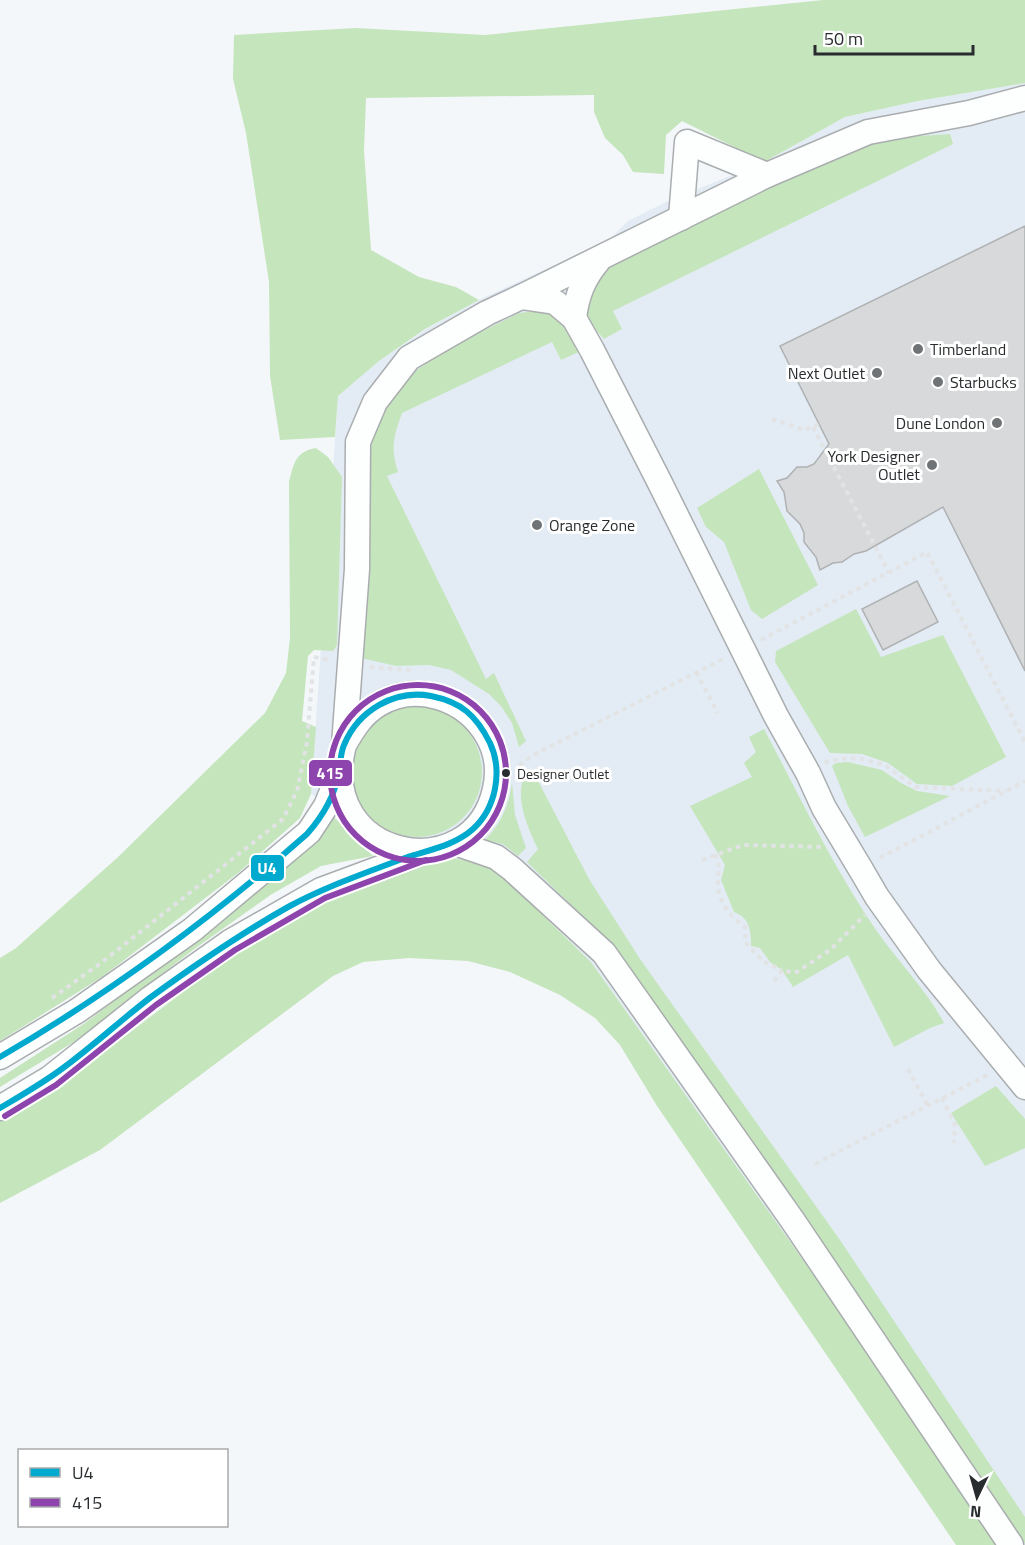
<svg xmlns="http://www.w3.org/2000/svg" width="1025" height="1545" font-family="'Titillium Web',sans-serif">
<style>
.built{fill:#e3ecf4}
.green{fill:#c5e5bc}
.building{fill:#d7d9db;stroke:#afb1b3;stroke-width:1.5}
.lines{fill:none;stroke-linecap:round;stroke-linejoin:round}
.minor-casing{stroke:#aaadaf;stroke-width:27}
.path{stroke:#e2e3e4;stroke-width:4;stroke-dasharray:4.5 4.5;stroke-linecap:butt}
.minor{stroke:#fdfefe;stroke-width:24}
.bus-1-casing{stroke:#fff;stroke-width:10}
.bus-2-casing{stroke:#fff;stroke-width:10}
.bus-1{stroke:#00a9ce;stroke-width:6}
.bus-2{stroke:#8e44ad;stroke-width:6}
.poi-dot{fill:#707375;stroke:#fff;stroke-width:2}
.bus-dot{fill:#292c2e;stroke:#fff;stroke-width:2}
.labels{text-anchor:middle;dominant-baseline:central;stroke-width:6;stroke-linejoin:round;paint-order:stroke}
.bus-label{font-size:14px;fill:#292c2e;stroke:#fff;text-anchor:start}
.poi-label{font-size:16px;fill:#292c2e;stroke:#fff;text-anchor:start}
.line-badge{stroke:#fff;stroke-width:2}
.badge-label{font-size:16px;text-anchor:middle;font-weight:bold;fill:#fff}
</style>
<rect width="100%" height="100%" fill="#f4f7fa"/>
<polygon class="built" points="1025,83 1025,1545 996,1545 840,1312 591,962 525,897 490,891 311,794 338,396 379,361 426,329 479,300 610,239 628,221 666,202 764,162 845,117 918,101"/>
<g class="green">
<polygon points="823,0 1025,0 1025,83 918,101 845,117 764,162 682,121 666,135 664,174 633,172 623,155 605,138 594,112 594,95 366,98 364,151 371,250 419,277 456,287 479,300 425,329 379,361 338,396 335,437 280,440 270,376 269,282 246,133 233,79 234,35 356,28 485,35"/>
<polygon points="950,134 953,144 613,311 622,329 604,339 588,321 588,301 601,271 649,240 861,140"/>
<path d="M537,311C564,315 569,329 581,351L561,360L552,342L402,413C394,435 390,448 398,472L387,476L486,679L494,673L526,741L519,747L512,723L501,706L489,694L451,670L429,665L396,666L361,658L369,537L368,474L372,441L383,412L401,383L415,371L454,345L519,313Z"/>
<path d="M316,448L328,457L342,477L337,645L333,651L314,650L308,656L302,721L316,727L311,794L300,818L238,873L102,977L0,1041V958L16,948L117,858L265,713L286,673L290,638L289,482C294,463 295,452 316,448Z"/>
<polygon points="759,469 818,585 762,619 751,610 724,542 706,527 697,508"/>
<polygon points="856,609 881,657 943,635 1006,757 952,786 917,784 888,763 862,754 830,753 775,662 776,651"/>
<circle cx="417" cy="772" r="65"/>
<path d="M764,729C800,797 833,867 876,930C898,962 926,989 944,1023L930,1028L894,1047L848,955L793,987L782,970L770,962L760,948L751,946C751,931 750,918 734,912L721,880L725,865L690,806L752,777L744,763L756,752L749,737Z"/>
<polygon points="848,762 882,770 901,783 917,791 950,796 865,837 848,806 832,766 836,763"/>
<path d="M529,769L535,775L589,879L640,959L840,1240L1025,1517V1544L795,1201L606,939L527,862L538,849C527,827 511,791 529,769Z"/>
<path d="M512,783L515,815L526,848L518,856L503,844L485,840C501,824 509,805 512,783Z"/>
<polygon points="334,817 354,838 373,856 321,866 272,894 193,950 77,1040 0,1087 0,1078 85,1023 299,857 319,838"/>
<polygon points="451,858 485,863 499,873 591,962 840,1312 996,1545 956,1545 657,1106 620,1045 595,1018 560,995 510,972 468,961 409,958 363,962 333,976 100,1150 0,1203 0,1118 108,1049 274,923 354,888"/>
<polygon points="996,1086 1025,1119 1025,1148 985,1166 951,1113"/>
</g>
<g class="building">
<polygon points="1025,226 1025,671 943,507 866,551 854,554 842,562 833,563 820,570 816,557 804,542 804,533 800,524 787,511 784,492 777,481 787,478 797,467 807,467 814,464 829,444 780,346"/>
<polygon points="917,581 938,622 883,650 862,609"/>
</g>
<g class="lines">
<g class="minor-casing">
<g id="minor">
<polyline points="681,218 687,142 767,175"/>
<polyline points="521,297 767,175 868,132 969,113 1025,98"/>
<path d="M574,318C577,295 583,279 598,261"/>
<path d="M344,745C353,729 362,714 379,704C417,681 467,699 488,737C497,753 499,771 495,789C473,891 314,860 344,745L357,569L358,442L375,402L409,358L487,313L521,297L555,302L574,318L592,350L659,481L776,716L808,773L824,808L860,868L877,897L929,970L1025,1087"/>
<polyline points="455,843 496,857 512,869 604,953 793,1221 1011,1545"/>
<polyline points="0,1057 77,1011 192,930 309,832 326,806 339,774"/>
<polyline points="0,1108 50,1078 151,998 230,942 321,890 421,853"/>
</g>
</g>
<g class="path">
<polyline points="772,419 804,430 820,424"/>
<polyline points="813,427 889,573"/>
<polyline points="761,640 927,552 1025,742"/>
<polyline points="370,667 411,670"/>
<polyline points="696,672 718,713"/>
<polyline points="825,763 829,760 858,758 885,765 915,787 1006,791"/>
<polyline points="519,765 537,753 725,658"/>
<path d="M715,854C721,867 718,869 718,883C717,900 731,918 745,927V942L764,962L782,970"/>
<polyline points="880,858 1025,781"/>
<polyline points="702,860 743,845 824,847"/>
<polyline points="774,981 782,970 795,973 830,950 865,915"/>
<polyline points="52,998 101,963 283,819 297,791 307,742 314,657 330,660"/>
<polyline points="908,1069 928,1106"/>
<polyline points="942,1098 955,1124 954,1143"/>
<polyline points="815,1164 987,1075"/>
</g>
<use href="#minor" class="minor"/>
<g class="bus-1-casing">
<path id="bus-1" d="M0,1057C110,993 212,918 307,834C322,817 335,795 339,772C341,763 340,754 344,745C358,711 394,689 431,696C461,702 476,715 490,743C503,771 496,808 473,829C454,846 428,850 405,858C365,873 325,887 288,907C240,934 195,965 151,997C121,1020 93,1046 63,1068C43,1083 22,1095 0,1108"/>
</g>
<g class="bus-2-casing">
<g id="bus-2">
<circle cx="418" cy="773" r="88"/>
<polyline points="5,1116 56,1085 156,1005 235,950 325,898 426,860"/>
</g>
</g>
<use href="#bus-1" class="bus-1"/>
<use href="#bus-2" class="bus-2"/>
</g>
<g class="poi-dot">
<circle cx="918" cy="349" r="6"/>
<circle cx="877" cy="373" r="6"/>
<circle cx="938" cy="382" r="6"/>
<circle cx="997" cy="423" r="6"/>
<circle cx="932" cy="465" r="6"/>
<circle cx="537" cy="525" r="6"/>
</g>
<circle class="bus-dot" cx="506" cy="773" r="5"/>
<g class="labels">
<g class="bus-label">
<text x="517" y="773">Designer Outlet</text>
</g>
<g class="poi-label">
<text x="930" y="349">Timberland</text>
<text x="865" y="373" text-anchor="end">Next Outlet</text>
<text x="950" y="382">Starbucks</text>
<text x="985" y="423" text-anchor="end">Dune London</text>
<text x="920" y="456" text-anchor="end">York Designer<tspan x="920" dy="18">Outlet</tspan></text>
<text x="549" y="525">Orange Zone</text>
</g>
</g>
<g class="line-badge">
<rect x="308" y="759" width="45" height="28" rx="6" fill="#8e44ad"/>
<rect x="250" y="854" width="35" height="28" rx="6" fill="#00a9ce"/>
</g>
<g class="badge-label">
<text x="330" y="779">415</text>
<text x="267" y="874">U4</text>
</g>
<rect x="18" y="1449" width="210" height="78" fill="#ffffff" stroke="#a9abab" stroke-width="1.5"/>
<rect x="30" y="1468" width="30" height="9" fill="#00a9ce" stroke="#a9abab" stroke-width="1.5"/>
<text x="72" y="1479" font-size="18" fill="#292c2e">U4</text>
<rect x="30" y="1498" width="30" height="9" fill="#8e44ad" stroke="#a9abab" stroke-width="1.5"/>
<text x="72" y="1509" font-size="18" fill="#292c2e">415</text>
<g transform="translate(977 1497) rotate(185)" stroke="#ffffff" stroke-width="4.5" paint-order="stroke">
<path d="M0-4.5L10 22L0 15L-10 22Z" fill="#292c2e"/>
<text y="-9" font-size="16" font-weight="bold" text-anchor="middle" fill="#292c2e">N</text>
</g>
<path d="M815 45v9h158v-9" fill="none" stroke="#292c2e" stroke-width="3"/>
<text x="824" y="45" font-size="18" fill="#292c2e" stroke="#ffffff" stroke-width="4.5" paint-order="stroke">50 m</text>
</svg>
